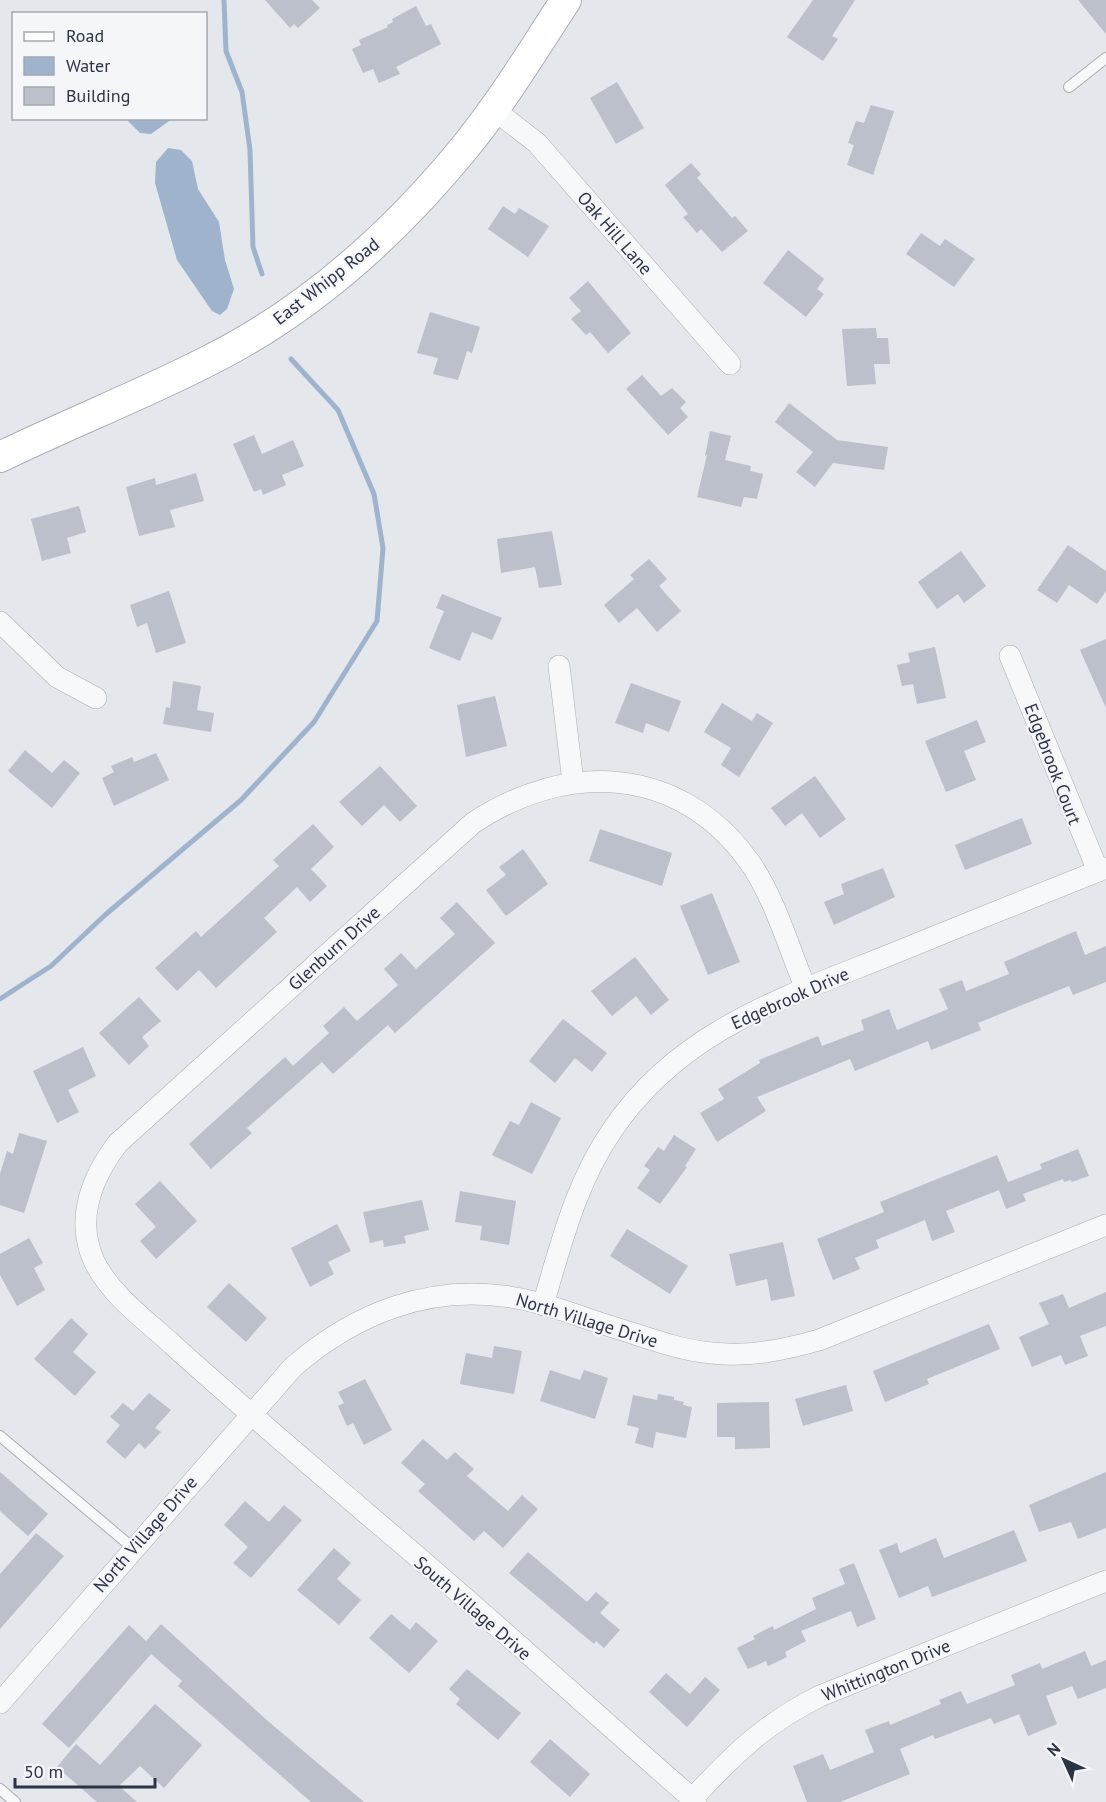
<svg xmlns="http://www.w3.org/2000/svg" width="1106" height="1802" font-family="'PT Sans',sans-serif">
<style>
.water{fill:#9fb4cc}
.lines{fill:none;stroke-linecap:round;stroke-linejoin:round}
.stream{stroke:#9fb4cc;stroke-width:5}
.building{fill:#bbc0ca}
.service-casing{stroke:#a9aeb7;stroke-width:12}
.minor-casing{stroke:#a9aeb7;stroke-width:22}
.secondary-casing{stroke:#a9aeb7;stroke-width:32}
.service{stroke:#f7f8fa;stroke-width:10}
.minor{stroke:#f7f8fa;stroke-width:21}
.secondary{stroke:#fff;stroke-width:30}
.labels{text-anchor:middle;dominant-baseline:central;stroke-width:4.5;stroke-linejoin:round;paint-order:stroke}
.street-label{font-size:18px;fill:#2b3445;stroke:#f4f6f9}
</style>
<rect width="100%" height="100%" fill="#e4e7ec"/>
<g class="water">
<polygon points="126,119 172,119 151,134 140,133"/>
<polygon points="168,148 181,150 192,161 198,189 219,222 225,260 234,289 227,309 220,315 212,311 177,260 155,183 156,162"/>
</g>
<g class="lines">
<g class="stream">
<polyline points="224,0 226,51 242,92 250,150 253,247 262,274"/>
<polyline points="0,999 51,966 105,915 241,800 314,722 377,621 383,548 374,494 338,410 291,359"/>
</g>
</g>
<g class="building">
<polygon points="265,0 312,0 320,8 298,28 294,24 290,28"/>
<polygon points="813,0 855,0 832,36 838,39 823,61 787,37"/>
<polygon points="1078,0 1106,0 1106,34"/>
<polygon points="416,6 426,26 431,24 441,44 396,67 400,74 379,83 373,69 363,73 352,49 361,45 359,40 388,27 387,25 393,22 392,19"/>
<polygon points="617,82 644,128 616,144 590,98"/>
<polygon points="871,105 894,111 873,175 847,165 854,145 848,143 856,121 864,123"/>
<polygon points="691,163 701,174 697,178 732,218 735,216 748,231 722,252 701,229 697,233 683,217 688,214 665,185"/>
<polygon points="503,206 515,214 519,208 549,226 528,257 488,229"/>
<polygon points="921,233 940,246 945,239 975,259 954,287 906,254"/>
<polygon points="788,250 824,279 817,289 824,294 806,317 763,283"/>
<polygon points="588,281 631,333 608,353 590,332 586,335 571,319 581,311 569,298"/>
<polygon points="430,312 480,327 472,353 467,351 458,380 433,374 438,358 417,353"/>
<polygon points="876,328 877,338 888,338 890,364 874,364 876,384 847,386 842,329"/>
<polygon points="642,375 661,396 672,388 686,402 680,408 688,417 668,435 626,389"/>
<polygon points="789,403 837,440 888,447 884,470 833,463 815,487 796,472 813,452 775,422"/>
<polygon points="710,431 731,436 725,460 751,466 750,471 763,474 757,499 744,497 741,507 697,497 707,455 705,456"/>
<polygon points="254,435 262,454 293,440 304,466 282,475 286,485 263,495 261,489 254,492 233,444"/>
<polygon points="196,473 204,501 170,510 175,527 139,536 126,487 155,478 156,485"/>
<polygon points="79,506 86,532 67,538 71,553 42,561 31,519"/>
<polygon points="552,531 562,585 539,588 535,567 501,573 497,539"/>
<polygon points="1068,545 1106,571 1106,591 1097,604 1069,585 1057,603 1037,590"/>
<polygon points="961,551 986,586 964,603 958,594 937,609 918,582"/>
<polygon points="649,559 667,579 659,586 681,611 657,632 637,608 619,623 604,605 634,579 630,575"/>
<polygon points="169,591 186,643 156,653 147,623 137,627 130,605"/>
<polygon points="442,594 502,618 492,640 472,632 460,661 429,648 444,611 436,608"/>
<polygon points="1106,639 1106,708 1080,650"/>
<polygon points="935,647 946,698 917,704 913,684 902,686 897,665 910,662 908,653"/>
<polygon points="173,681 201,686 197,710 214,713 211,732 163,724 166,707 170,708"/>
<polygon points="631,683 681,701 669,732 646,723 643,733 615,723"/>
<polygon points="495,696 507,746 466,757 457,705"/>
<polygon points="722,703 752,721 757,713 773,723 739,777 721,765 731,748 704,732"/>
<polygon points="977,720 986,742 964,751 976,780 946,792 925,741"/>
<polygon points="25,750 52,773 64,760 80,773 52,808 8,771"/>
<polygon points="156,753 169,780 114,806 102,778 114,772 111,766 132,757 134,762"/>
<polygon points="380,766 417,806 400,822 384,805 362,826 339,802"/>
<polygon points="815,776 846,819 820,838 802,813 785,826 771,808"/>
<polygon points="1022,818 1032,844 965,870 955,845"/>
<polygon points="313,824 334,847 311,869 327,886 310,902 297,887 264,918 277,932 216,988 199,970 177,991 155,968 196,931 201,937 279,866 273,860"/>
<polygon points="600,829 672,853 662,886 589,861"/>
<polygon points="523,849 548,884 506,916 486,890 506,875 499,867"/>
<polygon points="883,868 895,897 834,925 824,902 844,894 841,884"/>
<polygon points="712,893 740,962 708,975 680,906"/>
<polygon points="457,902 495,943 395,1033 388,1025 333,1074 322,1062 247,1128 252,1133 211,1169 189,1144 285,1057 293,1066 329,1033 323,1026 344,1007 357,1021 398,985 384,969 401,953 416,969 455,934 440,918"/>
<polygon points="1076,931 1085,955 1106,946 1106,982 1073,995 1069,986 978,1023 981,1030 931,1050 928,1041 855,1071 850,1059 757,1097 766,1111 717,1142 700,1113 724,1099 718,1089 760,1063 759,1060 818,1036 822,1046 864,1030 861,1020 889,1009 897,1030 948,1009 939,989 962,980 966,991 1009,974 1004,962"/>
<polygon points="635,957 669,1000 651,1015 636,996 612,1016 591,991"/>
<polygon points="139,997 161,1021 142,1037 149,1046 129,1065 99,1033"/>
<polygon points="563,1019 607,1053 592,1072 575,1058 555,1083 529,1061"/>
<polygon points="83,1047 96,1076 68,1090 79,1112 57,1123 33,1071"/>
<polygon points="531,1102 561,1118 532,1174 492,1155 510,1121 519,1125"/>
<polygon points="19,1133 47,1141 24,1213 0,1205 0,1174 7,1151 13,1154"/>
<polygon points="674,1135 696,1149 685,1166 687,1167 660,1204 637,1188 650,1170 644,1166 658,1147 664,1151"/>
<polygon points="1078,1149 1089,1176 1072,1182 1071,1180 1064,1182 1063,1179 1023,1194 1026,1201 1006,1209 999,1190 946,1211 955,1232 932,1241 925,1220 876,1240 879,1248 855,1258 860,1269 833,1280 817,1239 884,1212 880,1202 997,1155 1008,1182 1042,1169 1040,1164"/>
<polygon points="160,1181 197,1221 156,1259 140,1241 156,1227 135,1204"/>
<polygon points="460,1191 516,1201 509,1245 480,1240 482,1226 455,1222"/>
<polygon points="422,1200 429,1230 404,1236 406,1243 384,1247 383,1240 370,1243 363,1212"/>
<polygon points="337,1224 351,1251 328,1262 334,1274 310,1287 291,1248"/>
<polygon points="627,1229 688,1266 670,1294 610,1256"/>
<polygon points="29,1238 43,1263 34,1268 45,1290 17,1306 0,1275 0,1254"/>
<polygon points="783,1242 795,1296 771,1301 767,1279 736,1286 729,1254"/>
<polygon points="229,1283 267,1318 246,1342 207,1307"/>
<polygon points="1106,1292 1106,1326 1080,1336 1088,1356 1065,1365 1061,1355 1032,1367 1019,1337 1049,1324 1039,1303 1063,1294 1069,1308"/>
<polygon points="71,1318 88,1334 73,1352 96,1372 75,1396 34,1359"/>
<polygon points="989,1324 1000,1349 927,1379 929,1384 885,1402 873,1371"/>
<polygon points="494,1346 522,1351 514,1394 460,1384 466,1353 492,1358"/>
<polygon points="550,1370 580,1380 584,1370 608,1378 595,1419 540,1401"/>
<polygon points="365,1379 392,1430 364,1445 353,1423 347,1426 338,1406 344,1403 338,1392"/>
<polygon points="846,1385 853,1411 803,1426 795,1399"/>
<polygon points="149,1393 171,1410 155,1428 161,1432 145,1449 139,1443 125,1459 106,1442 120,1425 110,1417 123,1403 133,1411"/>
<polygon points="658,1394 674,1397 674,1400 684,1402 683,1405 692,1407 686,1438 656,1432 653,1448 635,1443 639,1428 627,1425 633,1395 657,1400"/>
<polygon points="769,1402 770,1448 735,1449 735,1437 717,1437 717,1403"/>
<polygon points="423,1439 447,1460 455,1452 474,1469 467,1476 508,1511 522,1495 538,1509 503,1548 484,1531 474,1541 418,1491 425,1484 401,1463"/>
<polygon points="0,1472 48,1514 28,1536 0,1511"/>
<polygon points="1106,1472 1106,1528 1078,1539 1071,1522 1039,1532 1029,1505"/>
<polygon points="245,1501 269,1522 284,1505 302,1520 251,1578 233,1563 248,1547 224,1525"/>
<polygon points="1014,1530 1027,1561 932,1597 928,1586 899,1598 879,1550 897,1543 900,1553 936,1538 944,1558"/>
<polygon points="36,1533 64,1556 0,1629 0,1574"/>
<polygon points="334,1548 351,1563 337,1579 361,1600 339,1625 297,1590"/>
<polygon points="528,1552 587,1602 596,1592 609,1603 600,1613 620,1630 604,1648 596,1641 594,1644 509,1573"/>
<polygon points="854,1563 876,1619 857,1627 851,1611 801,1631 806,1641 785,1652 787,1657 768,1666 766,1661 748,1669 737,1648 755,1639 753,1636 773,1626 774,1630 816,1609 812,1598 845,1584 839,1569"/>
<polygon points="391,1614 410,1630 416,1622 438,1641 409,1673 369,1638"/>
<polygon points="161,1624 269,1722 364,1802 311,1802 178,1686 182,1681 151,1654 69,1748 42,1724 129,1625 146,1641"/>
<polygon points="1085,1651 1091,1666 1106,1660 1106,1688 1078,1699 1072,1686 1046,1696 1057,1724 1028,1736 1019,1714 994,1724 991,1718 935,1739 933,1735 900,1749 910,1774 840,1802 807,1802 793,1766 823,1754 830,1770 874,1752 865,1730 889,1721 890,1725 941,1704 939,1700 961,1691 967,1704 1015,1685 1011,1675 1040,1663 1042,1669"/>
<polygon points="467,1669 521,1713 498,1740 456,1704 460,1699 449,1689"/>
<polygon points="666,1673 690,1694 705,1677 720,1690 687,1727 649,1692"/>
<polygon points="155,1704 202,1745 164,1788 140,1766 119,1786 137,1802 97,1802 57,1767 76,1744 100,1765"/>
<polygon points="550,1739 590,1774 570,1797 530,1762"/>
</g>
<g class="lines">
<g class="service-casing">
<g id="service">
<polyline points="1069,87 1106,58"/>
<polyline points="0,1436 133,1548"/>
<polyline points="0,1789 15,1802"/>
</g>
</g>
<g class="minor-casing">
<g id="minor">
<polyline points="493,109 537,143 730,364"/>
<polyline points="0,622 57,677 96,698"/>
<polyline points="1010,656 1098,871"/>
<polyline points="559,666 573,782"/>
<path d="M543,1305C561,1244 576,1182 613,1129C681,1029 786,997 892,954C963,925 1035,896 1106,868"/>
<path d="M0,1703L293,1367C354,1314 428,1284 510,1297C543,1302 575,1315 606,1325C641,1335 676,1350 712,1353C749,1357 784,1350 819,1340L1106,1225"/>
<path d="M692,1799C734,1754 764,1724 820,1696L1106,1581"/>
<path d="M696,1802C586,1706 478,1607 366,1513C302,1458 237,1403 174,1346C146,1320 111,1296 94,1261C75,1219 92,1177 118,1143L473,823C566,761 679,765 748,860C774,895 789,949 806,989"/>
</g>
</g>
<g class="secondary-casing">
<path id="secondary" d="M0,457C68,424 139,396 206,362C307,312 395,233 466,146C503,100 534,49 566,0"/>
</g>
<use href="#service" class="service"/>
<use href="#minor" class="minor"/>
<use href="#secondary" class="secondary"/>
</g>
<g class="labels">
<g class="street-label">
<text transform="translate(615 233) rotate(49)">Oak Hill Lane</text>
<text transform="translate(326 281) rotate(-38)">East Whipp Road</text>
<text transform="translate(1053 764) rotate(69)">Edgebrook Court</text>
<text transform="translate(334 948) rotate(-42)">Glenburn Drive</text>
<text transform="translate(790 998) rotate(-24)">Edgebrook Drive</text>
<text transform="translate(587 1320) rotate(17)">North Village Drive</text>
<text transform="translate(145 1534) rotate(-49)">North Village Drive</text>
<text transform="translate(473 1608) rotate(41)">South Village Drive</text>
<text transform="translate(886 1670) rotate(-22)">Whittington Drive</text>
</g>
</g>
<rect x="12" y="12" width="195" height="108" fill="#f4f6f9" stroke="#a4a8b1" stroke-width="1.5"/>
<rect x="24" y="32" width="30" height="9" fill="#ffffff" stroke="#a4a8b1" stroke-width="1.5"/>
<text x="66" y="42" font-size="18" fill="#2b3445">Road</text>
<rect x="24" y="57" width="30" height="18" fill="#9fb4cc" stroke="#a4a8b1" stroke-width="1.5"/>
<text x="66" y="72" font-size="18" fill="#2b3445">Water</text>
<rect x="24" y="87" width="30" height="18" fill="#bbc0ca" stroke="#a4a8b1" stroke-width="1.5"/>
<text x="66" y="102" font-size="18" fill="#2b3445">Building</text>
<g transform="translate(1064 1760) rotate(315)" stroke="#f4f6f9" stroke-width="4.5" paint-order="stroke">
<path d="M0-4.5L10 22L0 15L-10 22Z" fill="#2b3445"/>
<text y="-9" font-size="16" font-weight="bold" text-anchor="middle" fill="#2b3445">N</text>
</g>
<path d="M15 1778v9h140v-9" fill="none" stroke="#2b3445" stroke-width="3"/>
<text x="24" y="1778" font-size="18" fill="#2b3445" stroke="#f4f6f9" stroke-width="4.5" paint-order="stroke">50 m</text>
</svg>
